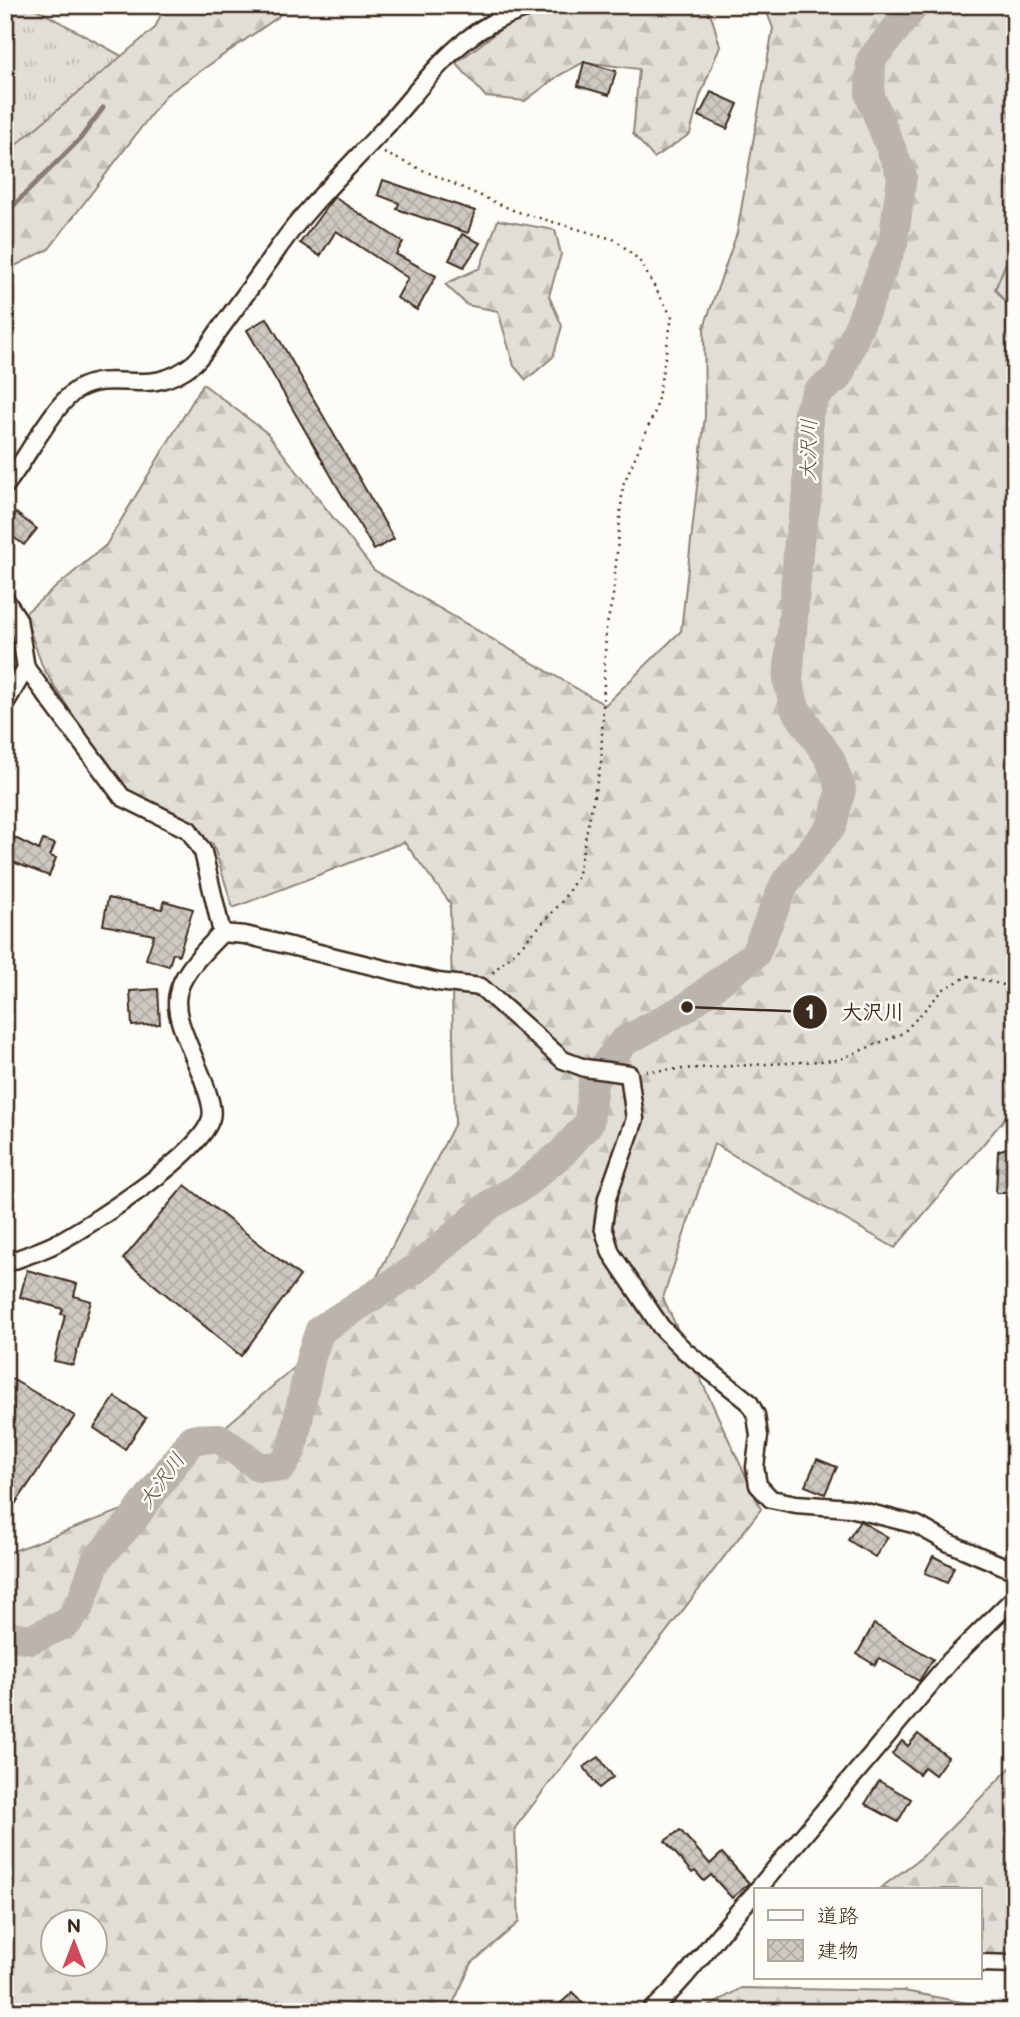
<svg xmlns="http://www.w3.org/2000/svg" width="1020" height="2017" font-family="'Balsamiq Sans','Klee One',sans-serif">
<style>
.grass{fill:url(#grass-tufts);stroke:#8e847a;stroke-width:2}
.forest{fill:url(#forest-firs);stroke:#8e847a;stroke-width:2;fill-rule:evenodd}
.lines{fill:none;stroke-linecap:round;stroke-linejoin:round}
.stream{stroke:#887d74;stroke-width:5}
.river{stroke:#bbb4ad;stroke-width:30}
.building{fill:url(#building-cross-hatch);stroke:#3b2a1e;stroke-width:2}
.minor-casing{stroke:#3b2a1e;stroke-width:21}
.path{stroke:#3b2a1e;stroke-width:2.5;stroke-dasharray:2 5;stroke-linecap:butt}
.minor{stroke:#fdfcf7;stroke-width:16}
.labels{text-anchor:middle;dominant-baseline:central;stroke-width:5;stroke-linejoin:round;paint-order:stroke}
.water-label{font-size:21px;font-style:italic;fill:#615349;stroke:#fdfcf7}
.leader{fill:none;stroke:#3b2a1e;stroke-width:2.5}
.callout-dot{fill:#3b2a1e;stroke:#fdfcf7;stroke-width:2.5}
.mark-label{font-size:21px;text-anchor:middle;font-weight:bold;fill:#fff}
.callout-label{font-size:21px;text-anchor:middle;font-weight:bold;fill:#3b2a1e;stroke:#fdfcf7;stroke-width:5;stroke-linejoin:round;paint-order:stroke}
</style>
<defs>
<pattern id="grass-tufts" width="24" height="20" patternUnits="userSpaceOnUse" patternTransform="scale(1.75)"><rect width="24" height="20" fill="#e1ded7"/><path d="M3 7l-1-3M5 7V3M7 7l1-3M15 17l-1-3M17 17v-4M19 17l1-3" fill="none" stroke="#c2bfb8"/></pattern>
<pattern id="forest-firs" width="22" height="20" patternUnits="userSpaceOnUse" patternTransform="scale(1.75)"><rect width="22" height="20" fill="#e1ded7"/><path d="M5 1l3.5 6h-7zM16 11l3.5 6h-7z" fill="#c2bfb8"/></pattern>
<pattern id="building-cross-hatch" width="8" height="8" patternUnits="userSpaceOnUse" patternTransform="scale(1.75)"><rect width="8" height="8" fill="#cdc8c2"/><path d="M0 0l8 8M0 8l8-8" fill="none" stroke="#b1aca6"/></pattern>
</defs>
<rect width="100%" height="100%" fill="#fdfcf7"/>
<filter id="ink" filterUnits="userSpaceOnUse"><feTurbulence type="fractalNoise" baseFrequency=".0143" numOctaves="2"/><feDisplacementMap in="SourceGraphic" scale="14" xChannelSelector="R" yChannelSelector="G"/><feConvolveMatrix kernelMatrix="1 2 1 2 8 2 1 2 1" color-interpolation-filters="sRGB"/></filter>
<g filter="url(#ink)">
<g class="grass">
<polygon points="5,5 29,5 127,59 5,155"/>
<polygon points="1015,241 1015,315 995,289"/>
</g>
<g class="forest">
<polygon points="165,5 284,5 278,17 166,95 49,249 5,271 5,154 155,28"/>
<polygon points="566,5 704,5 712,18 720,46 700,96 690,134 654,158 633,134 639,69 584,62 558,76 525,101 486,97 456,63 505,26"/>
<path d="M764,5H1015V241L995,289L1015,314V1101L1002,1122L895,1248L714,1144L663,1298L761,1509L515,1828L519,1922L472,1963L449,2012H5V1554L133,1506L359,1312L455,1123L450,903L404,842L233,908L213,844L126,799L43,668L24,614L106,545L203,384L267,433L374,570L605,705L681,631L705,415L704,327L737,233L773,28ZM52,1923H94V1965H52Z"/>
<polygon points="498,220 555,230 561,254 549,296 562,326 553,357 526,380 514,366 498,311 467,305 445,284 480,268"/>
<polygon points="1015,1763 1015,1955 992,1957 980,1954 980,1889 879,1889 922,1857"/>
<polygon points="741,1988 904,1991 987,2007 990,2012 700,2012"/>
</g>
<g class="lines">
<polyline class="stream" points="5,214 80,139 103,108"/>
<polyline class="river" points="5,1635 31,1639 67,1623 80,1606 96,1560 131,1522 192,1439 219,1438 259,1467 282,1467 292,1449 311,1356 320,1330 417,1268 491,1204 522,1186 562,1153 589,1123 593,1081 623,1042 687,1007 755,954 785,883 832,825 841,789 830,759 795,708 788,681 799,541 808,493 808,413 817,393 838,377 893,243 902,176 870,96 871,60 915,5"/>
</g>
<g class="building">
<polygon points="584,62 616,71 609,95 578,86"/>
<polygon points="711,92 738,104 727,129 699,116"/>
<polygon points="383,180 475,211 468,233 397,209 399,203 378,195"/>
<polygon points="334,197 403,242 396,254 436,276 417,310 397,298 408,278 336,231 320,256 300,243"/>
<polygon points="462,234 480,243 464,267 449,260"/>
<polygon points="267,318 394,539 374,550 247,330"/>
<polygon points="16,513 37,529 24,545 5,531"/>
<polygon points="5,833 39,850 43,840 55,844 50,856 56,858 49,876 5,859"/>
<polygon points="108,898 162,909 164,901 193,909 179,955 173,953 169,966 146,959 154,935 103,925"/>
<polygon points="158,989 160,1024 132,1026 130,991"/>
<polygon points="1012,1146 1011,1178 1015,1178 1014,1193 996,1193 998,1151"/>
<polygon points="185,1185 300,1276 241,1356 123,1259"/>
<polygon points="27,1270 77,1284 74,1296 91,1301 73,1365 54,1361 65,1315 61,1314 63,1309 20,1297"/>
<polygon points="5,1375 75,1416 5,1519"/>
<polygon points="115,1397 146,1418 125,1449 94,1428"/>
<polygon points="817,1459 837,1467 825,1494 805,1486"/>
<polygon points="860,1521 888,1537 875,1557 848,1540"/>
<polygon points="933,1556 954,1567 947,1583 925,1573"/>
<polygon points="874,1624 933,1659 919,1681 879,1658 875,1665 857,1654"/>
<polygon points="918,1734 948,1757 935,1775 924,1767 919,1774 892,1754 902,1741 908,1746"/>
<polygon points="599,1757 613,1777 599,1788 584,1767"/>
<polygon points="879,1781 911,1799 898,1822 865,1804"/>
<polygon points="680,1830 710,1864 722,1853 749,1883 732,1898 711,1875 704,1881 695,1871 692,1873 665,1841"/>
<polygon points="573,1992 590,2012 551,2012"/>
</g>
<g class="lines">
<g class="minor-casing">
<g id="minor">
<path d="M5,486C24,463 54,403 78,389C116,368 149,400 194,363C204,354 212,340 220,329C240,302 260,275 279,247C309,205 346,170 381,132C432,77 463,19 544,5"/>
<polyline points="5,599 18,619 26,668 5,704"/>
<polyline points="26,668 122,797 189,830 203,852 222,933"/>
<path d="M5,1264C21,1257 39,1252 55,1244C90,1225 201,1155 211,1118C214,1108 207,1092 204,1082C173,1004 157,997 222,933L245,935L438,982L481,987L563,1060L585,1068L629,1074L635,1119L607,1198L603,1227L611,1253L661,1327L685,1351L749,1402L756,1415L759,1436L755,1467L758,1485L771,1499L796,1504L850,1508L917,1525L949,1543L1015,1571"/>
<polyline points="758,1889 950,1661 1015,1597"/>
<polyline points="980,1963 1015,1964"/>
<path d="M650,2012C690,1977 719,1930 756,1892"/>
</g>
</g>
<g class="path">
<polyline points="384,153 515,211 616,240 639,260 672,317 656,409 623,485 613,596 606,629 601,762 577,878 560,904 524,943 491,974"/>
<polyline points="646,1071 838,1060 903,1033 944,989 968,976 1015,988"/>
</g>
<use href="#minor" class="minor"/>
</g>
</g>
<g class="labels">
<g class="water-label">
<text transform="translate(809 450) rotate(-89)">大沢川</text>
<text transform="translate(162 1481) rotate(-54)">大沢川</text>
</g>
</g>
<path class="leader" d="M687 1007L810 1012"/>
<g class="callout-dot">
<circle cx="687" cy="1007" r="7"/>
<circle cx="810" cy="1012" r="18"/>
</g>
<g class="mark-label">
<text x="810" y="1019">1</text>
</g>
<g class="callout-label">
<text x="873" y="1019">大沢川</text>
</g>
<rect width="1020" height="2017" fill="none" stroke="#fdfcf7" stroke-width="28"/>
<rect x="14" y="14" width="992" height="1989" fill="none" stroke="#3b2a1e" stroke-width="2.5" filter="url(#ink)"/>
<rect x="754" y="1888" width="228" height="91" fill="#fdfcf7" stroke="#afa8a0" stroke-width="2"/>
<rect x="768" y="1910" width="35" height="10" fill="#fdfcf7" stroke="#afa8a0" stroke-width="2"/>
<text x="817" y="1923" font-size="21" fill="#3b2a1e">道路</text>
<rect x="768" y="1940" width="35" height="21" fill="url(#building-cross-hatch)" stroke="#afa8a0" stroke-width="2"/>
<text x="817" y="1958" font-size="21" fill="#3b2a1e">建物</text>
<g transform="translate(74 1943)"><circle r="33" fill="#fdfcf7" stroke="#afa8a0" stroke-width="2"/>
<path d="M0-5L12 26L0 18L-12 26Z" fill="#d1495b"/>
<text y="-10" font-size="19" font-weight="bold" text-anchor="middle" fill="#3b2a1e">N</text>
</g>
</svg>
